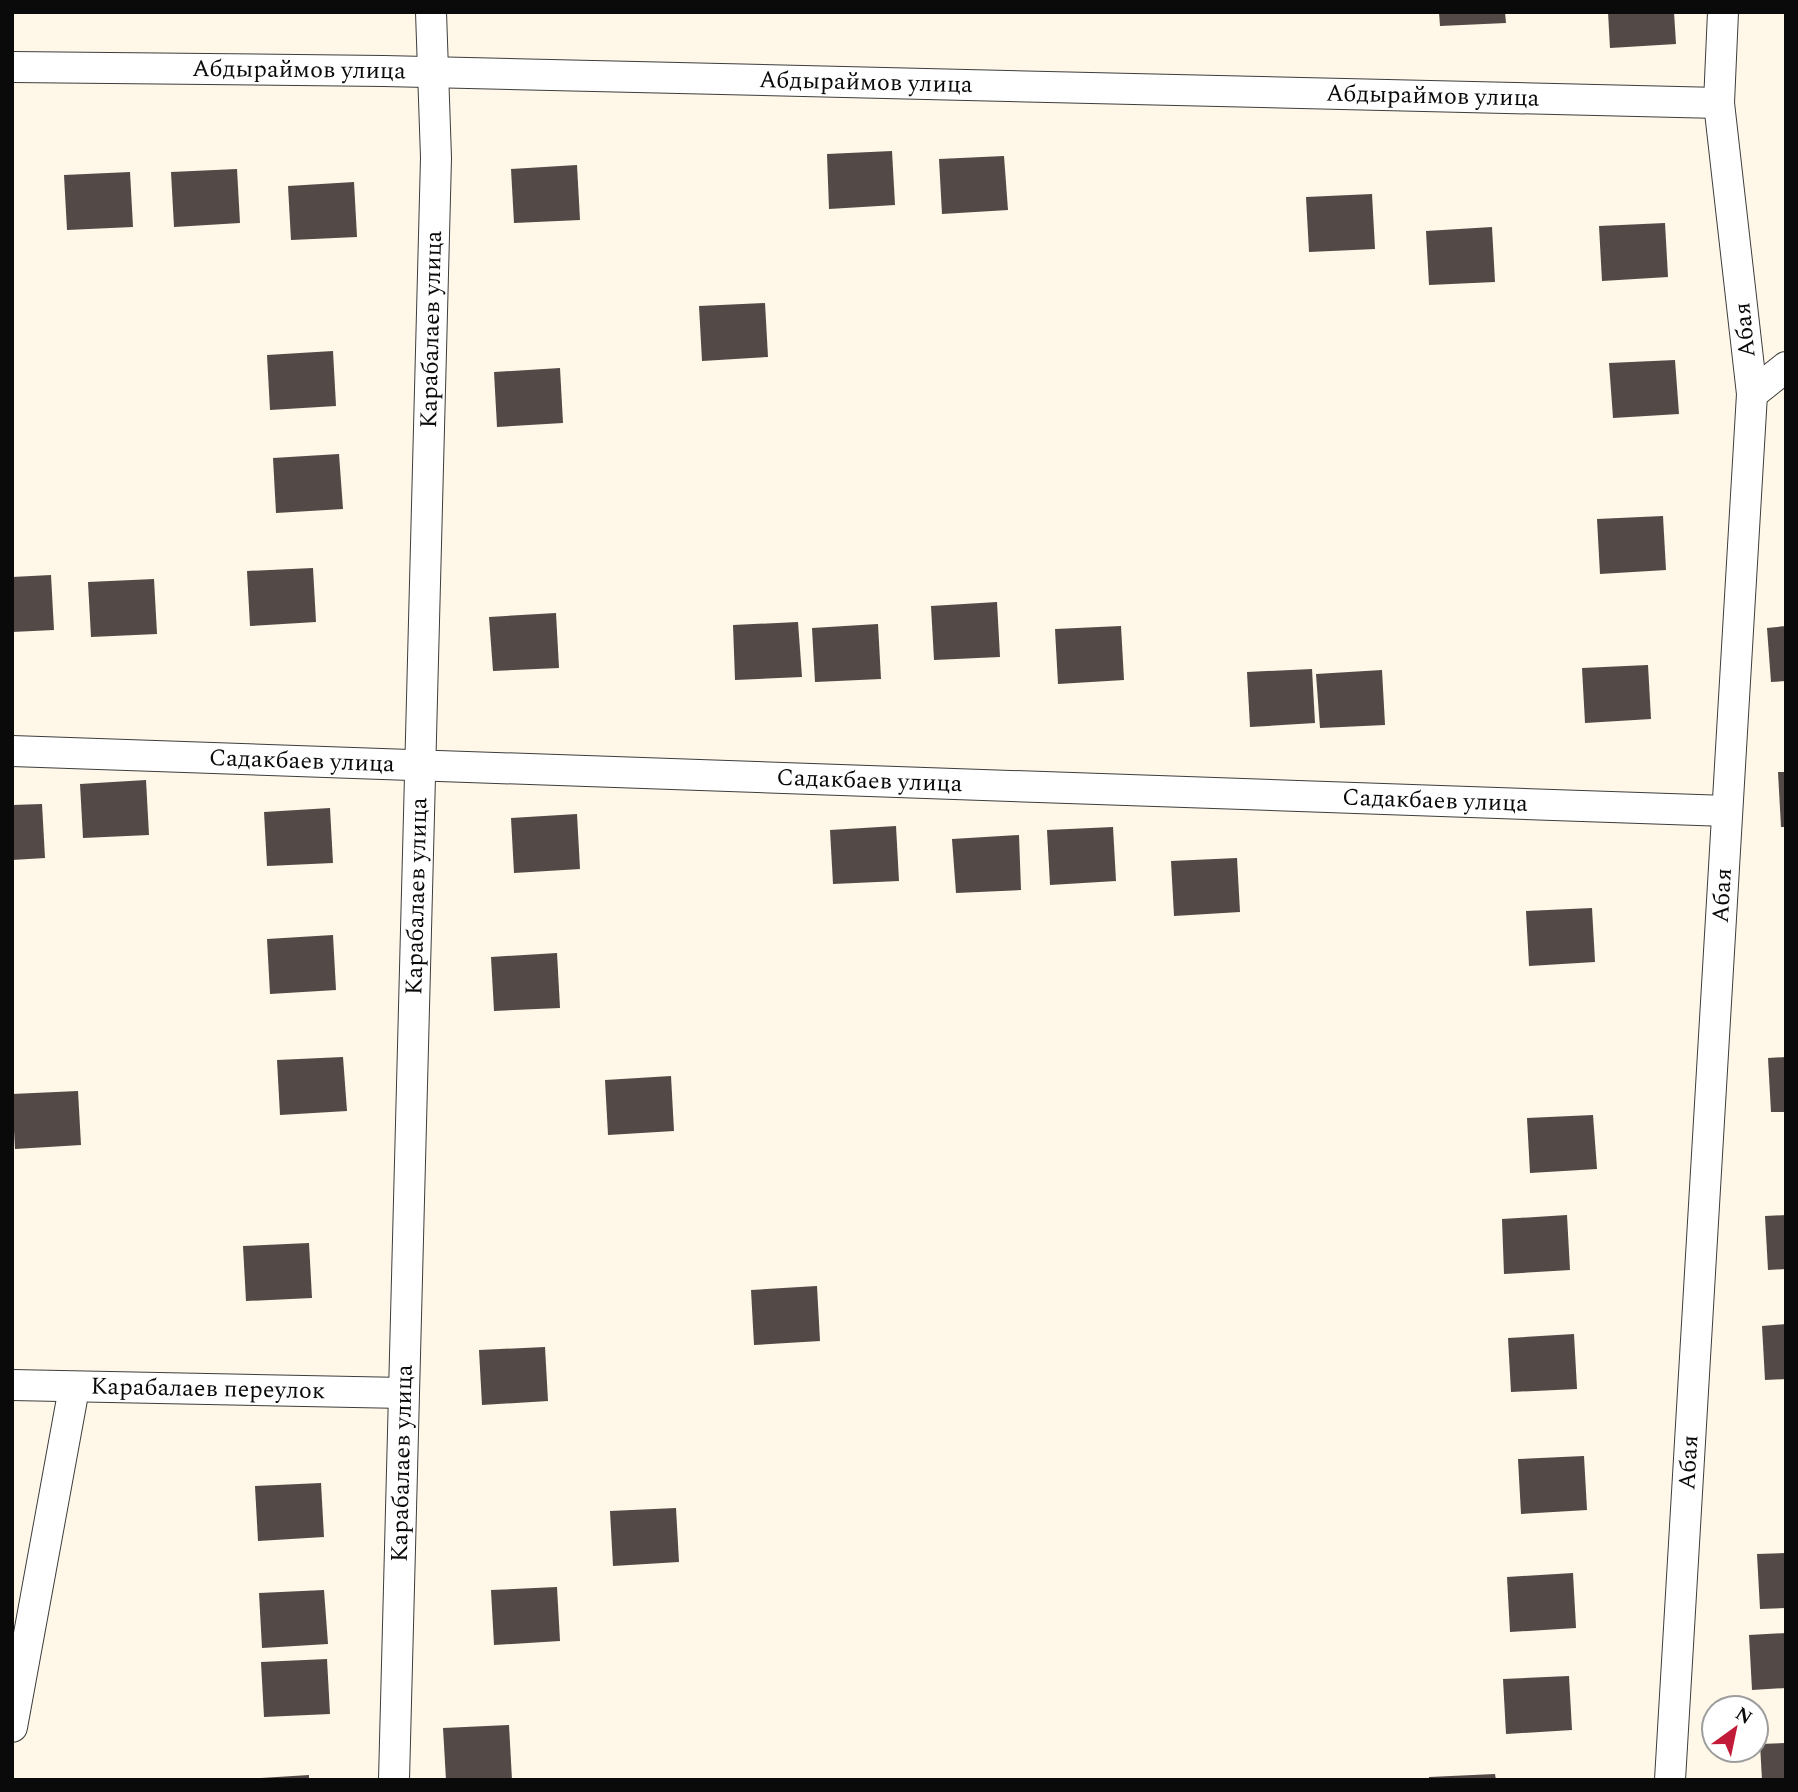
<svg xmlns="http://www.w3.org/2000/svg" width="1798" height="1792" font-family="Spectral,serif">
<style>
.building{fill:#534946}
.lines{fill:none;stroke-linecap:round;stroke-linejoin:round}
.street-casing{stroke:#3d3d3d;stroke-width:32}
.street{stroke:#fff;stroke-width:30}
.labels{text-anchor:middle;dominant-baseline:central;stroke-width:7;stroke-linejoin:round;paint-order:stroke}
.street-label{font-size:24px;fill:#0a0a0a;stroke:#fff}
</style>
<rect width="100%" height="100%" fill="#fff7e7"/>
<g class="building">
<polygon points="1439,12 1505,12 1506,23 1440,26"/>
<polygon points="1608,12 1674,12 1676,44 1610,48"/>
<polygon points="892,151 895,205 829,209 827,154"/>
<polygon points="1004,156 1008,210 942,214 939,159"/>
<polygon points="577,165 580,220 514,223 511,169"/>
<polygon points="237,169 240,223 174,227 171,172"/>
<polygon points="130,172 133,227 67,230 64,175"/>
<polygon points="354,182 357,237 291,240 288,186"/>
<polygon points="1372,194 1375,249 1309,252 1306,197"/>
<polygon points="1665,223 1668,277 1602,281 1599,226"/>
<polygon points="1492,227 1495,282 1429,285 1426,231"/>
<polygon points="765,303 768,357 702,361 699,306"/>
<polygon points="333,351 336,406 270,410 267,355"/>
<polygon points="1675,360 1679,414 1613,418 1609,363"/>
<polygon points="560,368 563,423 497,427 494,372"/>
<polygon points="339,454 343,509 276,513 273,458"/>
<polygon points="1663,516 1666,570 1600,574 1597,519"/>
<polygon points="313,568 316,622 250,626 247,571"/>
<polygon points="51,575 54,630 12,632 12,577"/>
<polygon points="154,579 157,634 91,637 88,582"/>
<polygon points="997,602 1000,657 934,660 931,606"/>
<polygon points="556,613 559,668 493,671 489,617"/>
<polygon points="798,622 802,677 735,680 733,625"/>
<polygon points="878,624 881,679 815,682 812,628"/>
<polygon points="1121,626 1124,680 1058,684 1055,629"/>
<polygon points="1786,626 1786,681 1771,682 1767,628"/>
<polygon points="1648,665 1651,719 1585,723 1582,668"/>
<polygon points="1312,669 1315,723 1250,727 1247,672"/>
<polygon points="1382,670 1385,725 1320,728 1316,674"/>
<polygon points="1778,772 1786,772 1786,827 1781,827"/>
<polygon points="146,780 149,835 83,838 80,784"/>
<polygon points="42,804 45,858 12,860 12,805"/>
<polygon points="330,808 333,863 267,866 264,812"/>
<polygon points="577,814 580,869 514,873 511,818"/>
<polygon points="896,826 899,881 833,884 830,830"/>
<polygon points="1113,827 1116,881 1050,885 1047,830"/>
<polygon points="1019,835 1021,890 956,893 952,839"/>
<polygon points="1237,858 1240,912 1174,916 1171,861"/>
<polygon points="1592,908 1595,962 1529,966 1526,911"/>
<polygon points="333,935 336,990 270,994 267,939"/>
<polygon points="557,953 560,1008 494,1011 491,957"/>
<polygon points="343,1057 347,1111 280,1115 277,1060"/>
<polygon points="1786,1057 1786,1112 1771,1112 1768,1058"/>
<polygon points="671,1076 674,1131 608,1135 605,1080"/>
<polygon points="78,1091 81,1145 15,1149 12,1094"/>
<polygon points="1593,1115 1597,1169 1530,1173 1527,1118"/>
<polygon points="1567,1215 1570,1270 1504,1274 1502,1219"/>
<polygon points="1786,1215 1786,1269 1768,1270 1765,1216"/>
<polygon points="309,1243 312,1298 246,1301 243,1246"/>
<polygon points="817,1286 820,1341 754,1345 751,1290"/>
<polygon points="1786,1324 1786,1379 1765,1380 1762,1326"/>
<polygon points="1574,1334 1577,1389 1511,1392 1508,1338"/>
<polygon points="545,1347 548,1401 482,1405 479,1350"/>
<polygon points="1584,1456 1587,1510 1521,1514 1518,1459"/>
<polygon points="321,1483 324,1537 258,1541 255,1486"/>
<polygon points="676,1508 679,1562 613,1566 610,1511"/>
<polygon points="1786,1553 1786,1608 1760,1609 1757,1554"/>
<polygon points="1573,1573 1576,1628 1510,1632 1507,1577"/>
<polygon points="557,1587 560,1641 494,1645 491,1590"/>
<polygon points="324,1590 328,1644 262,1648 259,1593"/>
<polygon points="1786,1633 1786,1688 1752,1690 1749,1635"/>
<polygon points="327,1659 330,1714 264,1717 261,1662"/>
<polygon points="1569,1676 1572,1730 1506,1734 1503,1679"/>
<polygon points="509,1725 512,1780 446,1780 443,1728"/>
<polygon points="1786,1743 1786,1780 1762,1780 1760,1744"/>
<polygon points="1495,1774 1496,1780 1429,1780 1429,1777"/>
<polygon points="309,1775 309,1780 261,1780 261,1778"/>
</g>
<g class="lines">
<g class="street-casing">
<g id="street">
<path id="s1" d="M12,67L384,71L1719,103"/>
<polyline points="1752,394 1786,367"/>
<path id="s2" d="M12,751L1727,811"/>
<path id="s3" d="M12,1385L404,1393"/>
<polyline points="12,1727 74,1388"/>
<path id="s4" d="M394,1780L436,158L431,12"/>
<path id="s5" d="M1670,1780L1752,394L1719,103L1723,12"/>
</g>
</g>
<use href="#street" class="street"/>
</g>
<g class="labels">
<g class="street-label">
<text stroke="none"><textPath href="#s1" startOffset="287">Абдыраймов улица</textPath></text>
<text stroke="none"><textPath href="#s1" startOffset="854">Абдыраймов улица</textPath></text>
<text stroke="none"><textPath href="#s1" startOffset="1421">Абдыраймов улица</textPath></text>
<text stroke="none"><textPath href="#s4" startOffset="1451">Карабалаев улица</textPath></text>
<text transform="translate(1745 330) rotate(-96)">Абая</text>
<text stroke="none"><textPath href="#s2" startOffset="290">Садакбаев улица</textPath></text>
<text stroke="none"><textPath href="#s2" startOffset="858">Садакбаев улица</textPath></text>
<text stroke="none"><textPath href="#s2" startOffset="1424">Садакбаев улица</textPath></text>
<text stroke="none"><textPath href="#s5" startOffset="886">Абая</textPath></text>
<text stroke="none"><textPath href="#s4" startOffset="884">Карабалаев улица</textPath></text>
<text stroke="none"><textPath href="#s3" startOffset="196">Карабалаев переулок</textPath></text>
<text stroke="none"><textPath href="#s5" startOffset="318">Абая</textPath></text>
<text stroke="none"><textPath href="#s4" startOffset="317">Карабалаев улица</textPath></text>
</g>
</g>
<rect width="1798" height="1792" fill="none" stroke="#0a0a0a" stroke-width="28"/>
<g transform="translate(1735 1729) rotate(33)"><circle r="33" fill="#ffffff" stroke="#9d9d9d" stroke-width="2"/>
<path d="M0-5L12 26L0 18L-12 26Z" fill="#c21b39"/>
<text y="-10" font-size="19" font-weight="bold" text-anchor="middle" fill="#0a0a0a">N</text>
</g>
</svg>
